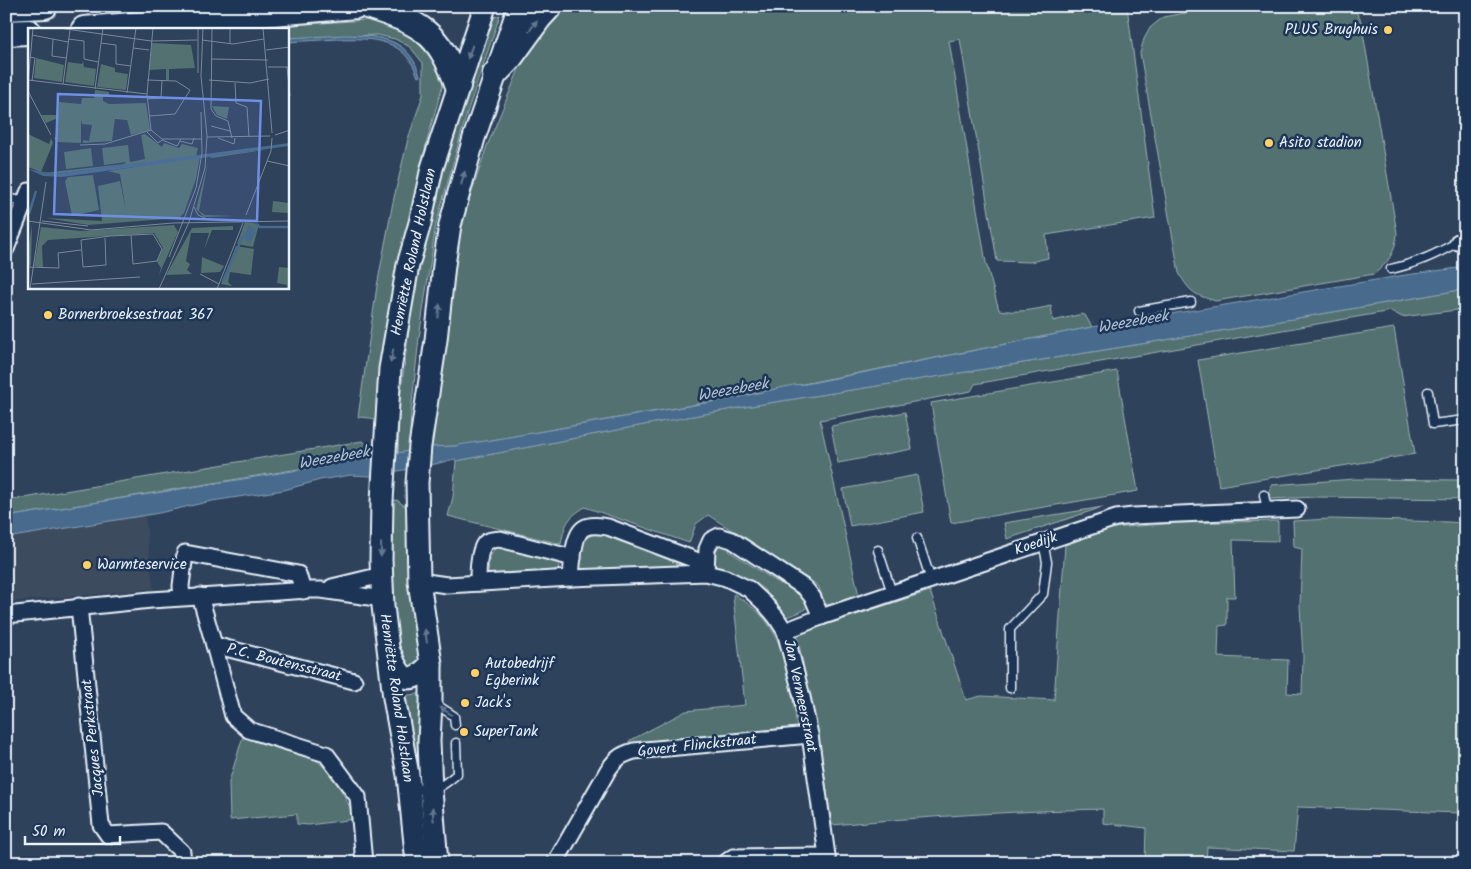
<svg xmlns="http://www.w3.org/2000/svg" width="1471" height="869" font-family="Kalam,sans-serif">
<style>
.built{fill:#3c4b5f}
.green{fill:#527170;stroke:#9db1b4}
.water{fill:#466a8d;stroke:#87a0b8}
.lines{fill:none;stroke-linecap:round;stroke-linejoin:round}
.street-tunnel{stroke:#4b5c73;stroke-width:15;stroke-dasharray:15 8;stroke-linecap:butt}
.lane-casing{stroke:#e8f1f8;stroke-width:11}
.street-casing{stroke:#e8f1f8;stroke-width:19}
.secondary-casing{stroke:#e8f1f8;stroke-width:25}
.primary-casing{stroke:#e8f1f8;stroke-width:28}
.lane{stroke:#1d3557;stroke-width:8}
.street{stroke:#1d3557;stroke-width:15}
.secondary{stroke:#1d3557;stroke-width:21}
.primary{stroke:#1d3557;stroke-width:24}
.oneway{fill:#64778f}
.poi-dot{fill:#ffd166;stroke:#1d3557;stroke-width:2}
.labels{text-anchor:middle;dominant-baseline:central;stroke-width:5;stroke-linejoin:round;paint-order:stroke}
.poi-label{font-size:15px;fill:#e8f1f8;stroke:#1d3557;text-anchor:start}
.street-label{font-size:15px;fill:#e8f1f8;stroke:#1d3557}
.water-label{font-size:16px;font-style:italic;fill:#afc2d3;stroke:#1d3557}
.inset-river{fill:none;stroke:#466a8d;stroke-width:2.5}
.inset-road{fill:none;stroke:#79889a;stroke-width:1}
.view{fill:#6e8fe5;fill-opacity:0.15;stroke:#6e8fe5;stroke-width:2.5}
.inset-edge{fill:none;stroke:#e8f1f8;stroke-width:2.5}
</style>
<rect width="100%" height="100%" fill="#2f425c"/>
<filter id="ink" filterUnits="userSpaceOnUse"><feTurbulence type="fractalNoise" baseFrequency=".02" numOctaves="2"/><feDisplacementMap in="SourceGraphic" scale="10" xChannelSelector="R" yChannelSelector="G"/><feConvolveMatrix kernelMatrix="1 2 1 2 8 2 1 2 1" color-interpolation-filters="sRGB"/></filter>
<g filter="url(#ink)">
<polygon class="built" points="145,515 153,589 6,602 6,538"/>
<g class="green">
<path d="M595,6H1127L1155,218L1046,235L1048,258L1030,262L997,261L960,39L949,41L986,263L999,310C1017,313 1033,310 1051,306L1053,321L1082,314L1085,315L1092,327L732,398L458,446L431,447L435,372L447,288L467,207L487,146L532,38L546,23L567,8Z"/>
<path d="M1222,6H1353L1361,21L1397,233C1395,253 1389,262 1374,274L1216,301C1195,295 1190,293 1179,273L1140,53L1144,39L1150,28L1163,17Z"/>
<polygon points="500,15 467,113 436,224 419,338 411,412 409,451 398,453 399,407 406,352 412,307 431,205 485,26 492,18"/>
<path d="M382,19L422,36L446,74C432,122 417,170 413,220L381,425L371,418L358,417L377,286L393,202L408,139L423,95V63L410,47L395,39L377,35L288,38V29H231Z"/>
<path d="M1465,289V309L1402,317L1391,311L975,384L971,391L820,420L859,596L830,605L823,603L819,587L813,582L708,515L696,524L689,543L585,507C567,518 565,524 561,544L448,516L453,497L456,461C562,441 668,419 775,402C1005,366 1235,330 1465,289Z"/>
<polygon points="1394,328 1415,454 1219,486 1198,360"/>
<polygon points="1117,371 1138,491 951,523 931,403"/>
<polygon points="905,412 912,449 838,463 831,426"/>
<polygon points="362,441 367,444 372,457 6,517 6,501"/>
<polygon points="1465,466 1465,499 1316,497 1268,499 1271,485 1355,479 1459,480"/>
<polygon points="917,475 924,512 850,526 843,489"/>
<polygon points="397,500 406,507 407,511 407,563 415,588 425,657 412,671 400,663 396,614 387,591 392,501"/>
<polygon points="1103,507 1007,539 1004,523"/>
<path d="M1330,519L1448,522L1462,523L1465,525L1463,700H1465V716H1462L1464,759L1460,813L1298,807L1294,851L1207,847L1206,863H1145L1146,828L1103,823V809C1013,811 922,817 832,825L819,739L797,635L800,633L930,591L966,700L981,696L1054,700L1065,545L1113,528L1177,523L1278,521V541L1233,540L1235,597H1227V625L1219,626L1218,657L1288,660L1287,693L1302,694L1303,657L1300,606L1302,549L1294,547L1293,521Z"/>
<path d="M594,534H601L614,537L689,565L687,567L583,571C573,562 581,549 585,539Z"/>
<path d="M715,542H733L729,551L780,584L786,577C792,582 814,599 805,609C801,613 791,615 786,617L780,612L712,569Z"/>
<path d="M500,547H508L560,557L558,572L492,576L489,575C487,566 490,556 494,549Z"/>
<path d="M734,594C743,600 753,607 761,615C788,644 791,690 797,727L795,730L630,745L629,741L686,711L745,705L733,596Z"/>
<polygon points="426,693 420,781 407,708 404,700 400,696"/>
<path d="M244,733L309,756C331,767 346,797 355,819L309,825L297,824V814L230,820L229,782Z"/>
</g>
<g class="water">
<path d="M346,35C381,36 409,38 420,76L418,77C405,38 373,38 338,39C321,40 304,41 288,42V38Z"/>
<path d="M1465,267V289C1235,330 1005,366 775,402C668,419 562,441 456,461L455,459L431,465L370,476L351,475L320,480L284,490L212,501L159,513L6,538V517L324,466L431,447L457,446L458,445L492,440L740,397L793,385L806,384L1092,327L1406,275Z"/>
</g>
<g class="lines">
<polyline class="street-tunnel" points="89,29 97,6"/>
<g class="lane-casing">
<g id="lane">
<polyline points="6,198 26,202"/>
<path d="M1391,269C1417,263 1435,255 1458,242"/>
<polyline points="1139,311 1191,302"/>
<polyline points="1428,392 1433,424 1465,420"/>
<polyline points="1264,495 1267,510"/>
<polyline points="917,538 931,580"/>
<polyline points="878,550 892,593"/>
<polyline points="1010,688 1010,629 1043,594 1047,562 1043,542"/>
<polyline points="434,703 454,716 455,725"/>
<path d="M413,783L418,789C435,793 445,784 457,774L456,743"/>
</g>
</g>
<g class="street-casing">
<g id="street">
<polyline points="1458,242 1465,242"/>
<polyline points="6,249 29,191"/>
<polyline points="706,572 707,549 711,540 719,536 732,540 805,588 813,598 821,617"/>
<path d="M571,578C572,566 573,534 584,528C591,524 601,526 608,527L706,564"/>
<polyline points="419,581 447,585 571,578 706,573 726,578 749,589 765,604 776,617 785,631 802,697 810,735 828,863"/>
<path d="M478,583C478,573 478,551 485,543C489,539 495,540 500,539L573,558"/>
<polyline points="332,587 382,575"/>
<polyline points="200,596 214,645 233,716 249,730 326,754 358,797 364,863"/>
<polyline points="182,597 181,586 185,553 298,574 303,591"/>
<polyline points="79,606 101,825 108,835 161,832 182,852 183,863"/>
<polyline points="6,615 151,600 309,590 321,590 383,599"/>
<polyline points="785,631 821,617 1116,518 1133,516 1297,509"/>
<polyline points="214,645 354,681"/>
<path d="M555,863L608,770C616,759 620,755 634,751L810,735"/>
<polyline points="725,863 733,857 827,856"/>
</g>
</g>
<g class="secondary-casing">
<g id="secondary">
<path d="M391,655C401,681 410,686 431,664"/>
<polyline points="417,863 408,775 394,698 383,606 381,560 382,501 390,369 408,265 420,223 432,168 485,6"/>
<polyline points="437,863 431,790 429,741 431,702 431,664 419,581 417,483 420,446 436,340 444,265 450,225 474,138 519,6"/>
</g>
</g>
<g class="primary-casing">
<g id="primary">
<path d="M367,6C420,23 439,31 458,86"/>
<polyline points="6,8 45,6"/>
<polyline points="84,29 356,6"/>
<polyline points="6,33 29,32"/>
<polyline points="495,74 510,58 539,18 550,6"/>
</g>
</g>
<use href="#lane" class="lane"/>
<use href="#street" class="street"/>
<use href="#secondary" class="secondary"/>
<use href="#primary" class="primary"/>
</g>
<defs><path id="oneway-solid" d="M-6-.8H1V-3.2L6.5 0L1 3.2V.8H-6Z" transform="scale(1.25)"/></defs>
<g class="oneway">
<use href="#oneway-solid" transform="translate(533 26) rotate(-54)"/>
<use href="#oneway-solid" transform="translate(470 52) rotate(109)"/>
<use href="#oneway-solid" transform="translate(463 178) rotate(-75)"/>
<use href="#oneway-solid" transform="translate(439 311) rotate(-84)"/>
<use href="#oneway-solid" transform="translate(392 356) rotate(100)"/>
<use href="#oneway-solid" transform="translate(381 550) rotate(91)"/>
<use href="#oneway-solid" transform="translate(426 636) rotate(-98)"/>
<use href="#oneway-solid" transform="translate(446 711) rotate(-146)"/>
<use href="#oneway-solid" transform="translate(433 814) rotate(-95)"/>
</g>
</g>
<g class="poi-dot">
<circle cx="1388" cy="30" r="5"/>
<circle cx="1269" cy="143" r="5"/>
<circle cx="48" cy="315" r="5"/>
<circle cx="87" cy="565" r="5"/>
<circle cx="475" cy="673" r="5"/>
<circle cx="465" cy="703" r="5"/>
<circle cx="464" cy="732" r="5"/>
</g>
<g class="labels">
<g class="poi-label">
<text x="1378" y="30" text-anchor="end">PLUS Brughuis</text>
<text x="1279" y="143">Asito stadion</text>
<text x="58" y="315">Bornerbroeksestraat 367</text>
<text x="97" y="565">Warmteservice</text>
<text x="485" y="664">Autobedrijf<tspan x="485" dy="17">Egberink</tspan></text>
<text x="475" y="703">Jack's</text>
<text x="474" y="732">SuperTank</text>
</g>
<g class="street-label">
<text transform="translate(414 252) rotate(-78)">Henriëtte Roland Holstlaan</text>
<text transform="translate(1036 544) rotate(-19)">Koedijk</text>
<text transform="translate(284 663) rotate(14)">P.C. Boutensstraat</text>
<text transform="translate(800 696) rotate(78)">Jan Vermeerstraat</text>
<text transform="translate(396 698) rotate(82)">Henriëtte Roland Holstlaan</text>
<text transform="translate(93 738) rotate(-96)">Jacques Perkstraat</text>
<text transform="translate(697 746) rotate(-6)">Govert Flinckstraat</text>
</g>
<g class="water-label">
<text transform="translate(1133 322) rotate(-10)">Weezebeek</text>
<text transform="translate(733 390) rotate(-10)">Weezebeek</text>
<text transform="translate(334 458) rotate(-10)">Weezebeek</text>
</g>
</g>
<g transform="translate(28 28)">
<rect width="261" height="261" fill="#2f425c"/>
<path d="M124,15L163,17L167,40L141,41V52H138V41L121,42ZM8,30L36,37L34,54L6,50ZM55,33L56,39L68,41L66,58L37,54L40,34L54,36ZM73,36L87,40V44L100,46L98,62L69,59ZM67,62L81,64V68H75V73L81,76L118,75L122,102L103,107L99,92L87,91L84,113L55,115V112L61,113L64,97L54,96L53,91V115L29,114L26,110L29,108L30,90L18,95L13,87H30L31,74L53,76L54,70H66ZM184,78L201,79L199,91L189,87ZM0,106L21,116L23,110L25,115L13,144L0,139ZM117,106L134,119L136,115L151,120L154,116L170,120L168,128L27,146L15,145L96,136L98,134L76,137L74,120L100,117L102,134L117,131L113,107ZM63,120L65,138L38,141L36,124ZM242,121L184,130L180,128ZM172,129L168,151L156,185L151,190L60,197L18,190L74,193L70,158L92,153L98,183L92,146L80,143ZM180,134L171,183L177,187L207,188L176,189L168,181ZM65,147L71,182L44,188L37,153L40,149ZM245,173L261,175V185L244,184ZM217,194L231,196L225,219L209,216ZM4,197L3,237L0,238V222ZM146,197L150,204L131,247L133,240L129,234L135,220L126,205L20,212L14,218L15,240L6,238L13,199L53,203ZM205,198V202H184L176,222L181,205H163L158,233L162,236L159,242L164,246L138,247L164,200ZM208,218L226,221L223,247L202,244L200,254L204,258L193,256ZM174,229L196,238L192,244L173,245ZM251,239L261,240V261H258L259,257L249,255Z" fill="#527170"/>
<path d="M261,115V118L34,149L15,148L0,141L27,146ZM221,197L228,202L222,215L215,210Z" fill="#466a8d"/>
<path class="inset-river" d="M1,186L8,163M228,196L232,199H262M195,253L215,208"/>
<path class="inset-road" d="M31,0L123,13L169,12M125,0L119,66L123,102L134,111H174M170,0V45M184,0L183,81L188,88L200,93L204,110M235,0L244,105M4,7L40,14M25,11L24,28L38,30M40,11L56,13V31L70,34M174,12L205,16L236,11M73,15L88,17V36L103,38M202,16V0M105,20L121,22M238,22L262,19M2,29L7,30L4,53M183,31L240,32M240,39H262M259,39L262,68M0,52L119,66M119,52L148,53L162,62L147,86L121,88M181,52L222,55L241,51M0,55L5,0M207,55L208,75L219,79L221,109M35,56L42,2M67,61L75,0M0,63L23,107M99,65L108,0M119,71L133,70L134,53M183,98L202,103M119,104L130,115L134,112M247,107L262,102M179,109L242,108M190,110L206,116L207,110M134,112L149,118L153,111M152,113L164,116L166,110M52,117L77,116L123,102M239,133L262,138M166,179L170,187L179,191M218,187L243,123L244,110M0,193L63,202L145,195L262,193M14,193L60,198M77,210L78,237L55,239L53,212L82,208L125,206L134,221L129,233L105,236L103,207M141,229L168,160L174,125L173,84M0,239L31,240L30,225L53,222M172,246L191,256M4,256L112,249M2,261L18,154M131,261L161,194L177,140L179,108L173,48L175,0M189,261L215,195"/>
<path class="view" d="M30,66L233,73L229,193L26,186Z"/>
<rect width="261" height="261" class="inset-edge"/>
</g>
<rect width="1471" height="869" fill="none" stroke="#1d3557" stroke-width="25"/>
<rect x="12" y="12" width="1446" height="844" fill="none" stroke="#e8f1f8" stroke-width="2" filter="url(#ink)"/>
<path d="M25 836v8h95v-8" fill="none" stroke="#e8f1f8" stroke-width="2.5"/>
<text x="32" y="836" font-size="15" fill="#e8f1f8" stroke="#1d3557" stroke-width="4" paint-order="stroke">50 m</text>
</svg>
